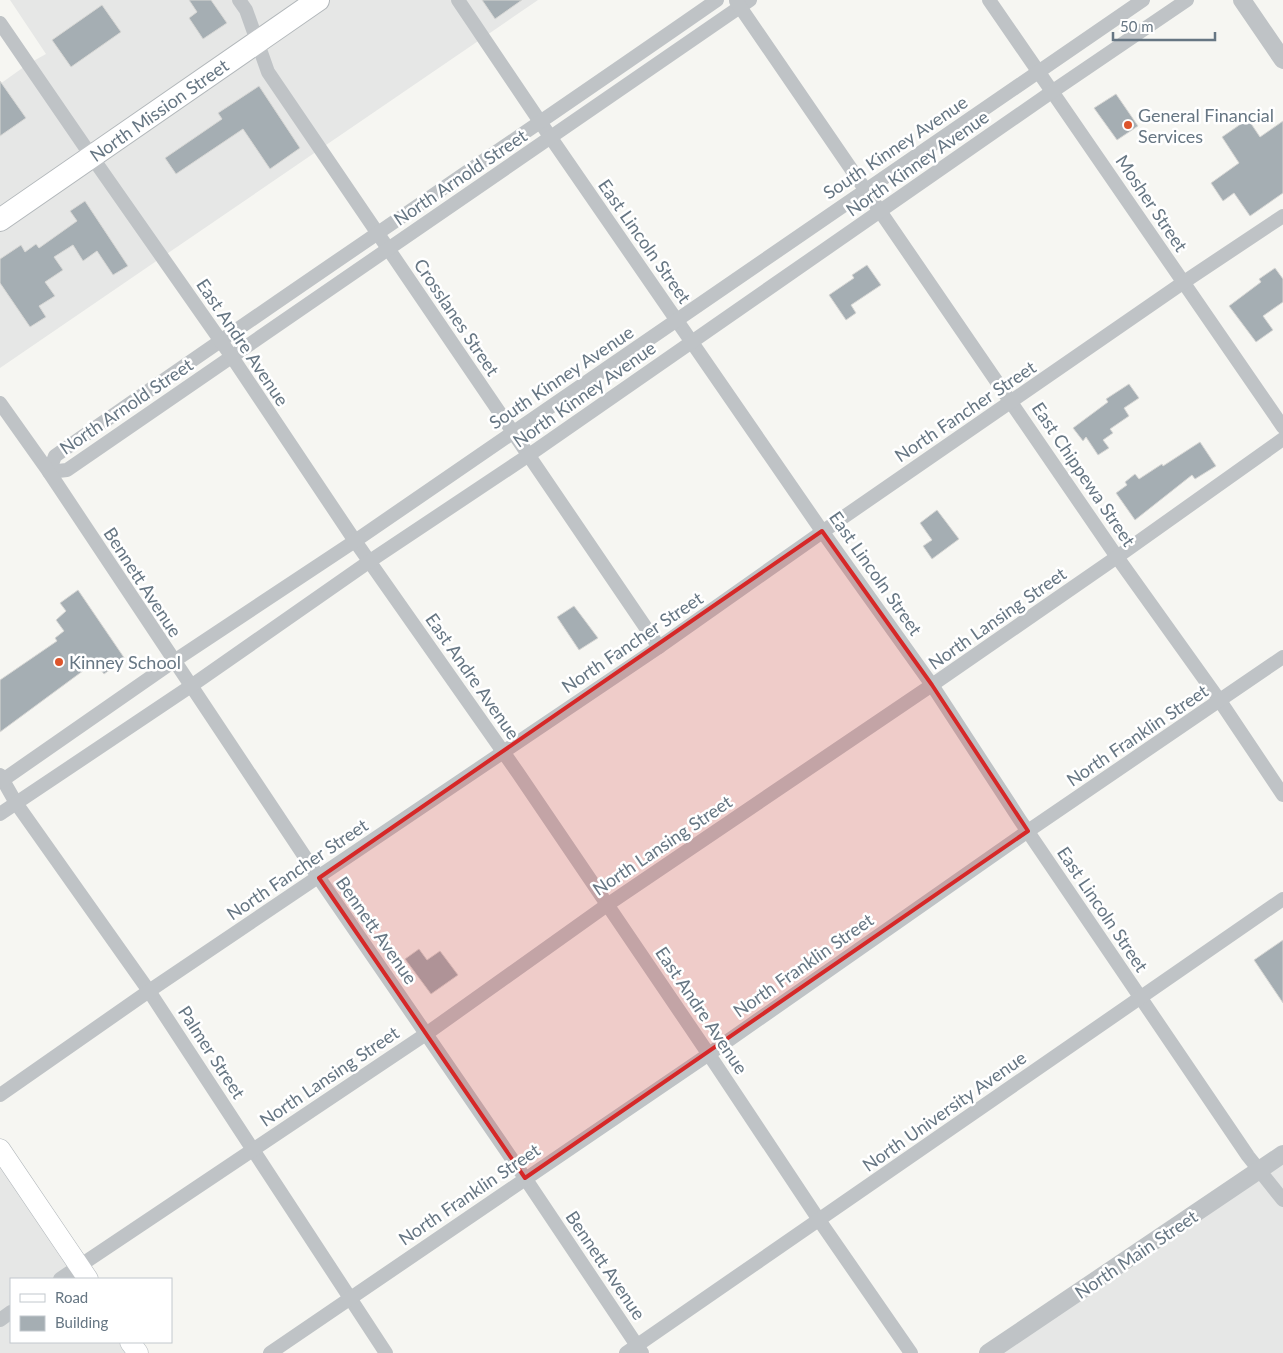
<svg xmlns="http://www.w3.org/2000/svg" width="1283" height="1353" font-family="Lato,sans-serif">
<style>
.built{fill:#e6e7e6}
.building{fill:#a5aeb3;stroke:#d7d7d5}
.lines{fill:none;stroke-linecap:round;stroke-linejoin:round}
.secondary-casing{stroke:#b1b7bb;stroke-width:21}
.primary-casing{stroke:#b2b7ba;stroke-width:24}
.minor{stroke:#bfc3c6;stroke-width:14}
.tertiary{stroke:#bfc3c6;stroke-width:18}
.secondary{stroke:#fff;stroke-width:20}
.primary{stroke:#fff;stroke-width:22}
.marked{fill:#d62828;fill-opacity:0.2;stroke:#d62828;stroke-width:4;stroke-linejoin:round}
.poi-dot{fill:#dd542b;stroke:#fff;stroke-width:2}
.labels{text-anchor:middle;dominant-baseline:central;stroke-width:5;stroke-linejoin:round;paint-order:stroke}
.street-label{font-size:18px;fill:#667683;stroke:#fff}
.poi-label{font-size:18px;fill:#667683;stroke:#fff;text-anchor:start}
</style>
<rect width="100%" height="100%" fill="#f6f6f2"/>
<g class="built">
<polygon points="10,0 538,0 0,368 0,84 28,64 46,54"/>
<polygon points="0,1150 88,1279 11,1279 11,1342 130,1342 138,1353 0,1353"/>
<polygon points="1283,1154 1283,1353 991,1353"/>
</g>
<g class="building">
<polygon points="189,0 211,0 227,23 203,39 189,18 197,12"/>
<polygon points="482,0 522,0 495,19"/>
<polygon points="102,5 121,32 71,67 52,40"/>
<polygon points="0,81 26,118 0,136"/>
<polygon points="259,86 300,148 270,169 243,129 176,174 165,158 222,119 218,113"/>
<polygon points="1116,94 1138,126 1117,140 1094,108"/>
<polygon points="1248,119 1260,137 1283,121 1283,193 1250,216 1234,193 1223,201 1211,183 1239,163 1222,137"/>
<polygon points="85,201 128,266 113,275 97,251 83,261 73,245 54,257 63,270 45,282 55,296 39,306 46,317 30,327 0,283 0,259 21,245 25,252 36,244 39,248 77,221 70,211"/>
<polygon points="867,265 881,285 851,305 856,313 846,320 829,295 854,278 852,275"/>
<polygon points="1275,268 1283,279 1283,302 1263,316 1273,330 1256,342 1229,306 1261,282 1259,279"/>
<polygon points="1129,384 1139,398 1124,408 1129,416 1110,429 1113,433 1103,440 1109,448 1098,455 1086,437 1083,441 1073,428 1108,402 1106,399"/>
<polygon points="1200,442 1216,466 1195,479 1192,475 1135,520 1116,493 1127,485 1125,482 1135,474 1139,479 1162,464 1163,466"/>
<polygon points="937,510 959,539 932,559 923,546 932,540 920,523"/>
<polygon points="78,590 125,659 104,674 95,662 0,732 0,680 57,641 55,638 64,631 56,620 66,611 60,603"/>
<polygon points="574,606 598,638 579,650 557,617"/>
<polygon points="1283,940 1283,1003 1254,960"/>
<polygon points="419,949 427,960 440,951 458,975 431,994 405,959"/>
</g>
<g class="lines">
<g class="secondary-casing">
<g id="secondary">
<polyline points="0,1149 88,1279"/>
<polyline points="130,1342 138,1353"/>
</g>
</g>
<g class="primary-casing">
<polyline id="primary" points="0,220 318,0"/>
</g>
<g class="minor">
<polyline points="239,0 246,10 268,72 659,647"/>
<polyline points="458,0 551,138 822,531 932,685 1020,820 1248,1156 1283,1200"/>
<path d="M717,0C497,153 274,302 55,456L49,472L67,470L750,0"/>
<polyline points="989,0 1283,427"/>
<polyline points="736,1 1117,557 1220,701 1283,795"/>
<polyline points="0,23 92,157 232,357 355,541 518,773 716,1065 819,1220 911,1353"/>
<polyline points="0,403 49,472 319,878 525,1178 642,1353"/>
<polyline points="0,775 16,803 149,991 386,1353"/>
<polyline points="0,782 174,661 355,541 1143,0"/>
<polyline points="0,814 191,686 370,561 529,455 1053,91 1187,0"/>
<polyline points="0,1095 149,991 659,647 835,523 1184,282 1283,216"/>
<polyline points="60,1279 426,1034 607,905 932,685 1117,557 1283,439"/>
<polyline points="0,1320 11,1312"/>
<polyline points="270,1353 709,1054 1028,831 1283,657"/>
<polyline points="626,1353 1283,899"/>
</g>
<g class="tertiary">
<polyline points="1242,0 1283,60"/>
<polyline points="988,1353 1283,1154"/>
</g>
<use href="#secondary" class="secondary"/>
<use href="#primary" class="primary"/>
</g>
<path class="marked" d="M822,531L932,685L1028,831L525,1178L319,878Z"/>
<g class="poi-dot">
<circle cx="1128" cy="125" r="5"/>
<circle cx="59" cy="662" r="5"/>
</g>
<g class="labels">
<g class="street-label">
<text transform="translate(159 110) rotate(-35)">North Mission Street</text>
<text transform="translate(895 147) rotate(-34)">South Kinney Avenue</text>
<text transform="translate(917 163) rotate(-35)">North Kinney Avenue</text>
<text transform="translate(460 177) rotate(-34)">North Arnold Street</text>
<text transform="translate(1152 203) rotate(56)">Mosher Street</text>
<text transform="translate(645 241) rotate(55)">East Lincoln Street</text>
<text transform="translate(457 317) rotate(56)">Crosslanes Street</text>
<text transform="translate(243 342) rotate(56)">East Andre Avenue</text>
<text transform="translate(561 377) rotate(-34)">South Kinney Avenue</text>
<text transform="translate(584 394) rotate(-35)">North Kinney Avenue</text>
<text transform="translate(126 406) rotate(-34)">North Arnold Street</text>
<text transform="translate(965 411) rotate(-34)">North Fancher Street</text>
<text transform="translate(1084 474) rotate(56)">East Chippewa Street</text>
<text transform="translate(876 573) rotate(55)">East Lincoln Street</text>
<text transform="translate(143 582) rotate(57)">Bennett Avenue</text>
<text transform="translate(997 618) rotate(-35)">North Lansing Street</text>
<text transform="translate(632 642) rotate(-34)">North Fancher Street</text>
<text transform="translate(473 676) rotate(55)">East Andre Avenue</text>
<text transform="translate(1137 735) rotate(-34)">North Franklin Street</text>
<text transform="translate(662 845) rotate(-34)">North Lansing Street</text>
<text transform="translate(297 869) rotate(-34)">North Fancher Street</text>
<text transform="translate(1103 909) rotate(56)">East Lincoln Street</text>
<text transform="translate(377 930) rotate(55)">Bennett Avenue</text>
<text transform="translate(803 965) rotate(-35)">North Franklin Street</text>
<text transform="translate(702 1010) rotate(56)">East Andre Avenue</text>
<text transform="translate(212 1052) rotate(57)">Palmer Street</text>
<text transform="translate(329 1076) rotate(-34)">North Lansing Street</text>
<text transform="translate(944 1111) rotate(-35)">North University Avenue</text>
<text transform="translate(469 1194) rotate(-34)">North Franklin Street</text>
<text transform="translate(1136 1254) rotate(-34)">North Main Street</text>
<text transform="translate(606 1265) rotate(56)">Bennett Avenue</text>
</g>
<g class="poi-label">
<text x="1138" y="115">General Financial<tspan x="1138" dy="21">Services</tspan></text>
<text x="69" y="662">Kinney School</text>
</g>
</g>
<rect x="10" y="1278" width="162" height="65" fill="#ffffff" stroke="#c2c8cd"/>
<rect x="20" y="1294" width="25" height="8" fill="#ffffff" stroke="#c2c8cd"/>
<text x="55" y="1303" font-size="15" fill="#667683">Road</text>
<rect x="20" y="1316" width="25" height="15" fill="#a5aeb3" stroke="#c2c8cd"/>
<text x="55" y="1328" font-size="15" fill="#667683">Building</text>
<path d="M1113 32v8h102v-8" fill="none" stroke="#667683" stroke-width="2.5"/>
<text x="1120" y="32" font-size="15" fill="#667683" stroke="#ffffff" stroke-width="4" paint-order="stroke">50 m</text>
</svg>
